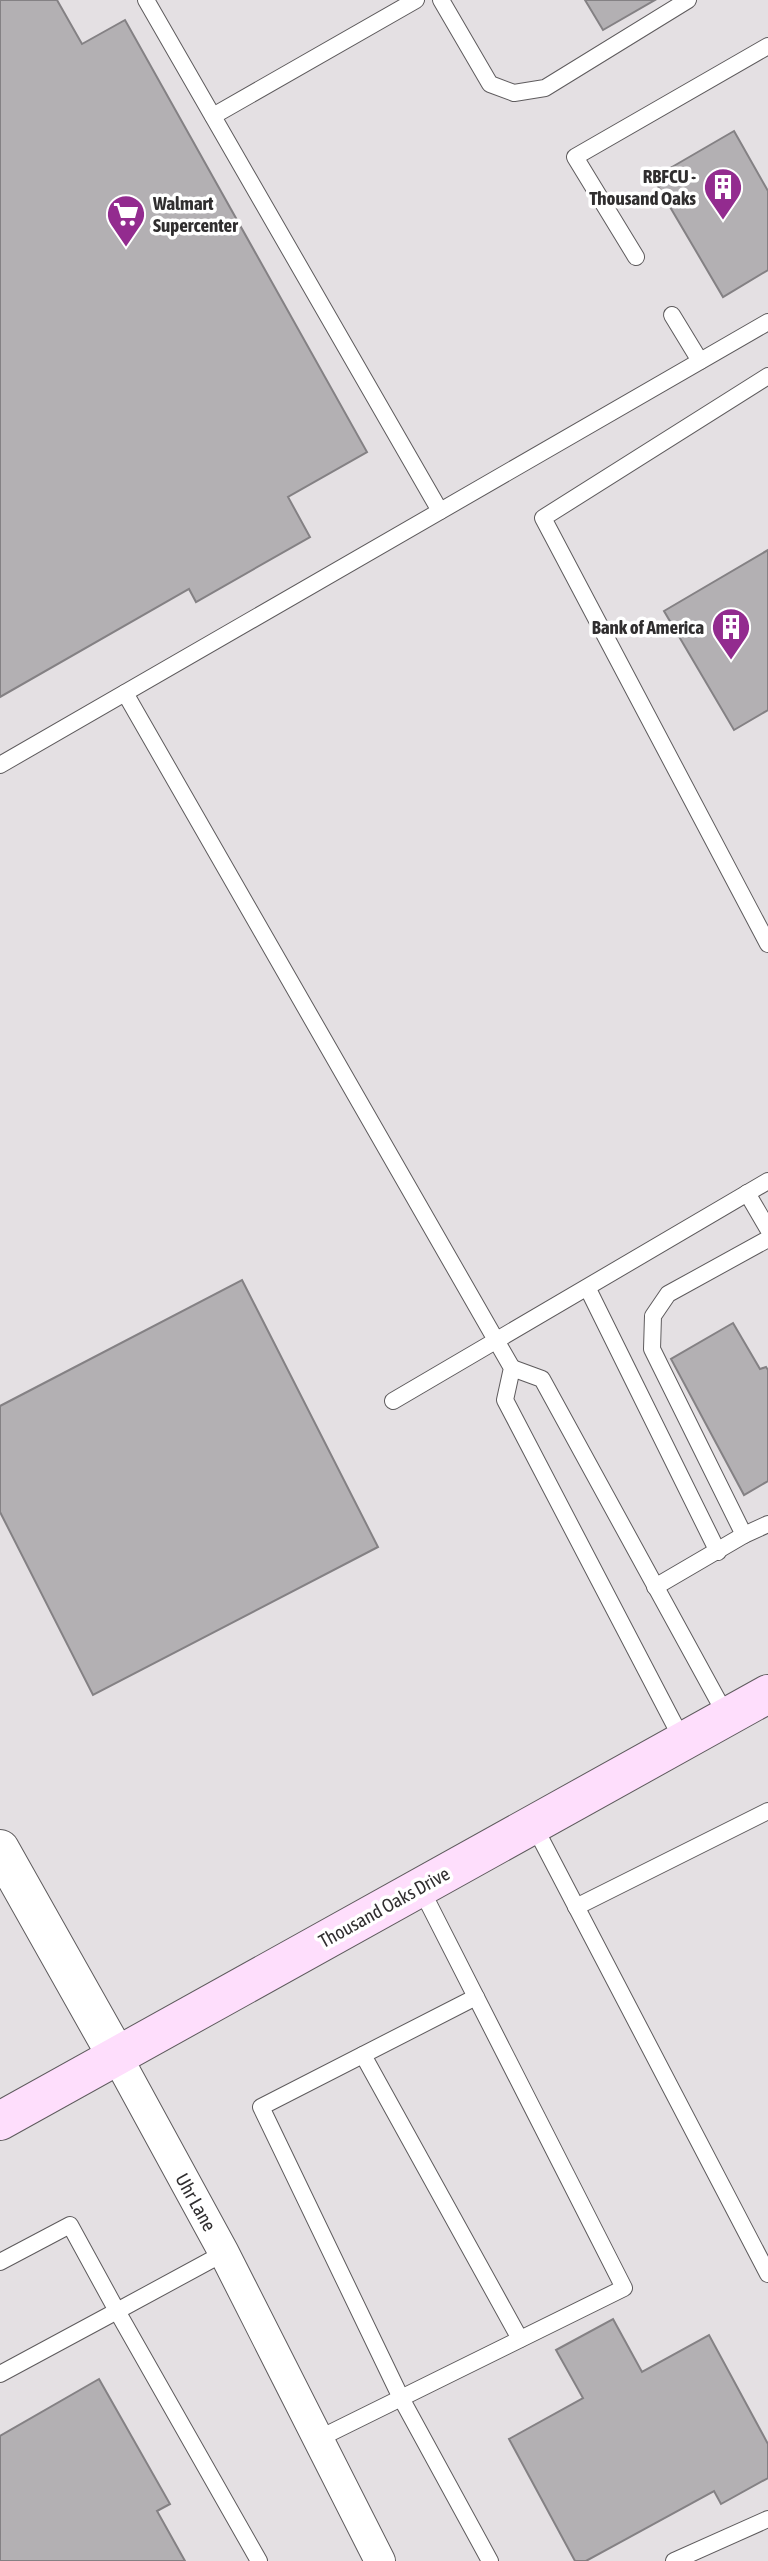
<svg xmlns="http://www.w3.org/2000/svg" width="768" height="2561" font-family="'Asap Condensed',sans-serif">
<style>
.building{fill:#b3b0b3;stroke:#848184;stroke-width:2}
.lines{fill:none;stroke-linecap:round;stroke-linejoin:round}
.service-casing{stroke:#5e5b5d;stroke-width:18}
.minor-casing{stroke:#5e5b5d;stroke-width:32}
.tertiary-casing{stroke:#5e5b5d;stroke-width:40}
.secondary-casing{stroke:#5e5b5d;stroke-width:40}
.service{stroke:#fff;stroke-width:16}
.minor{stroke:#fff;stroke-width:30}
.tertiary{stroke:#fff;stroke-width:38}
.secondary{stroke:#fedefc;stroke-width:38}
.labels{text-anchor:middle;dominant-baseline:central;stroke-width:7;stroke-linejoin:round;paint-order:stroke}
.poi-label{font-size:19px;font-weight:bold;fill:#302e2f;stroke:#fff;text-anchor:end}
.street-label{font-size:19px;fill:#302e2f;stroke:#fff}
</style>
<rect width="100%" height="100%" fill="#e4e0e3"/>
<g class="building">
<polygon points="0,0 57,0 82,44 125,20 367,452 288,497 310,537 196,602 189,589 0,697"/>
<polygon points="585,0 655,0 603,30"/>
<polygon points="734,131 768,191 768,270 723,297 653,178"/>
<polygon points="768,550 768,710 734,730 664,611"/>
<polygon points="242,1280 378,1547 93,1695 0,1512 0,1406"/>
<polygon points="733,1323 760,1369 766,1367 768,1370 768,1481 744,1495 671,1359"/>
<polygon points="613,2319 642,2372 709,2335 768,2444 768,2478 721,2504 714,2491 586,2561 575,2561 509,2439 583,2398 556,2350"/>
<polygon points="99,2379 170,2504 157,2511 185,2561 0,2561 0,2436"/>
</g>
<g class="lines">
<g class="service-casing">
<g id="service">
<polyline points="146,0 440,511"/>
<polyline points="441,0 490,84 514,93 545,88 688,0"/>
<polyline points="213,116 416,0"/>
<polyline points="636,257 575,157 768,46"/>
<polyline points="672,315 700,361"/>
<polyline points="768,376 543,518 768,944"/>
<polyline points="125,693 512,1368 505,1400 683,1741"/>
<polyline points="0,765 768,322"/>
<polyline points="747,1193 768,1229"/>
<polyline points="768,1239 668,1294 653,1316 652,1349 744,1535 768,1524"/>
<polyline points="588,1289 718,1552"/>
<polyline points="512,1368 542,1379 727,1717"/>
<polyline points="393,1401 768,1181"/>
<polyline points="655,1587 744,1535"/>
<polyline points="533,1824 768,2274"/>
<polyline points="576,1907 768,1811"/>
<polyline points="476,1997 261,2107 401,2398 490,2561"/>
<polyline points="363,2055 520,2339"/>
<polyline points="0,2262 70,2225 117,2311 224,2253"/>
<polyline points="0,2374 117,2311 259,2561"/>
<polyline points="318,2439 624,2288 420,1887"/>
<polyline points="674,2561 768,2519"/>
</g>
</g>
<g class="minor-casing">
<polyline id="minor" points="116,2055 224,2253 380,2561"/>
</g>
<g class="tertiary-casing">
<polyline id="tertiary" points="0,1849 116,2055"/>
</g>
<g class="secondary-casing">
<polyline id="secondary" points="0,2121 768,1694"/>
</g>
<use href="#service" class="service"/>
<use href="#minor" class="minor"/>
<use href="#tertiary" class="tertiary"/>
<use href="#secondary" class="secondary"/>
</g>
<defs>
<g id="building-pin" transform="scale(2.0125)"><path d="M0 17L-7.5 6A9.5 9.5 0 1 1 7.5 6Z" fill="#932b8f" stroke="#fff"/><path d="M-4-6H4V6H1V3H-1V6H-4ZM-2.5-4.3h1.7v1.8h-1.7ZM.8-4.3h1.7v1.8H.8ZM-2.5-1h1.7V.8h-1.7ZM.8-1h1.7V.8H.8Z" fill="#fff"/></g>
<g id="supermarket-pin" transform="scale(2.0125)"><path d="M0 17L-7.5 6A9.5 9.5 0 1 1 7.5 6Z" fill="#932b8f" stroke="#fff"/><path d="M-6-5.5h2.5l.6 2H6L4.5 2H-2.5L-4.4-4H-6ZM-1.5 3.2a1.3 1.3 0 1 0 .1 0ZM3 3.2a1.3 1.3 0 1 0 .1 0Z" fill="#fff"/></g>
</defs>
<g fill-rule="evenodd">
<use href="#building-pin" x="723" y="187"/>
<use href="#supermarket-pin" x="126" y="214"/>
<use href="#building-pin" x="731" y="627"/>
</g>
<g class="labels">
<g class="poi-label">
<text x="696" y="176">RBFCU -<tspan x="696" dy="22">Thousand Oaks</tspan></text>
<text x="153" y="203" text-anchor="start">Walmart<tspan x="153" dy="22">Supercenter</tspan></text>
<text x="704" y="627">Bank of America</text>
</g>
<g class="street-label">
<text transform="translate(384 1907) rotate(-29)">Thousand Oaks Drive</text>
<text transform="translate(196 2202) rotate(61)">Uhr Lane</text>
</g>
</g>
</svg>
